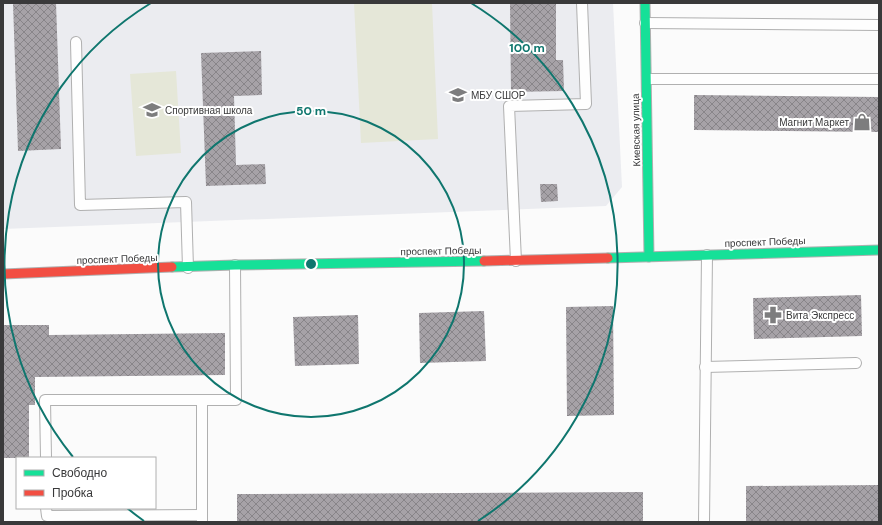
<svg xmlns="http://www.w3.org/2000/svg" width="882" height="525" font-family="'DM Sans',sans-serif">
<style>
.built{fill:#ebecf0}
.pitch{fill:#e5e7d8}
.building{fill:url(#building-cross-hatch)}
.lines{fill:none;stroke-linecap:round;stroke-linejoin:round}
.lane-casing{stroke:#b0b0b0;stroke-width:12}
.fast-casing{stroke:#b0b0b0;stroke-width:11}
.jam-casing{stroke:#b0b0b0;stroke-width:11}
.lane{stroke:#fefefe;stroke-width:10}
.fast{stroke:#16e098;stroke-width:9}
.jam{stroke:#f24e42;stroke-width:9}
.ring{fill:none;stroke:#0f766e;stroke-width:2}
.labels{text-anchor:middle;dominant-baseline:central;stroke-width:4;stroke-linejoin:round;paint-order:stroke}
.poi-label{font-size:10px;fill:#39393a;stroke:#fff;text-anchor:start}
.street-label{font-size:10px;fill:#39393a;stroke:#fff}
.centre{fill:#0f766e;stroke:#fff;stroke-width:2}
.ring-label{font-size:12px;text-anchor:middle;font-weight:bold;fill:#0f766e;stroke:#fff;stroke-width:4;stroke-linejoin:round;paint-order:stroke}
</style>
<defs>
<pattern id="building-cross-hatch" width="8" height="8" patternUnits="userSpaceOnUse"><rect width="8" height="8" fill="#a6a2a7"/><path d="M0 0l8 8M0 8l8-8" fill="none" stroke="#888589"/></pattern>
</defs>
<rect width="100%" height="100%" fill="#fbfbfb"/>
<polygon class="built" points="3,3 613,3 622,187 606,206 3,229"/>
<g class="pitch">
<polygon points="354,3 432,3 438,139 361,143"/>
<polygon points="176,71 181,153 136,156 130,74"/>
</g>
<g class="building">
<polygon points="13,3 56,3 61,149 18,151"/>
<polygon points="510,3 556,3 556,60 563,60 564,91 511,92"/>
<polygon points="261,51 262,95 234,96 236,165 265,164 266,184 206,186 201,53"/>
<polygon points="694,95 879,97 879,132 694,130"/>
<polygon points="540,184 557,184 558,201 541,202"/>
<polygon points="861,295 862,336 754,339 753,298"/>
<polygon points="613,306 614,415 567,416 566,307"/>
<polygon points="484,311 486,361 420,363 419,313"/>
<polygon points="358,315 359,364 295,366 293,317"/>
<polygon points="3,325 49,325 49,335 225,333 225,375 35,377 35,405 29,405 29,458 3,458"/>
<polygon points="879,485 879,522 746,522 746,486"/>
<polygon points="643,492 643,522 237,522 237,494"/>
</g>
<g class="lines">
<g class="lane-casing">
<g id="lane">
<polyline points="645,23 879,25"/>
<polyline points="76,42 80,205 186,202 188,268"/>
<polyline points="647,79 879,79"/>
<polyline points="516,261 509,106 586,104 582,3"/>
<polyline points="705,367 856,363"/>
<polyline points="202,400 202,515"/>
<polyline points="46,458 45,400 236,400 235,265"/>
<polyline points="46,508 47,516 202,515 202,522"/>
<polyline points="704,522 707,255"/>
</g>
</g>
<g class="fast-casing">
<g id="fast">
<polyline points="645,3 649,257"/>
<polyline points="608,258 879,250"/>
<polyline points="172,267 235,265 484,261"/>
</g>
</g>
<g class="jam-casing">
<g id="jam">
<polyline points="484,261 608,258"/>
<polyline points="3,274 172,267"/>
</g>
</g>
<use href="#lane" class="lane"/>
<use href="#fast" class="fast"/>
<use href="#jam" class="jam"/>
</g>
<g class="ring">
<circle cx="311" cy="264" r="153"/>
<path d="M144 521A306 306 0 0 1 127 508M73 457A306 306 0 0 1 151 3M471 3A306 306 0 0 1 478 521"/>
</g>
<defs>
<g id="school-bare" transform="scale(1.38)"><path d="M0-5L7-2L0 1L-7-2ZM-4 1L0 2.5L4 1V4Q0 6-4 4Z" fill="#7d7d7e" stroke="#fff" stroke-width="2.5" paint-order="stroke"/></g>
<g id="shop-bare" transform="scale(1.38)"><path d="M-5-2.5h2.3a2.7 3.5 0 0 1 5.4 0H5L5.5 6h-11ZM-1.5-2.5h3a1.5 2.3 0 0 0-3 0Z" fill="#7d7d7e" stroke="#fff" stroke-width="2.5" paint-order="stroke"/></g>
<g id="pharmacy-bare" transform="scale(1.38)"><path d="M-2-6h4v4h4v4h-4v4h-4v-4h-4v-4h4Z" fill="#7d7d7e" stroke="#fff" stroke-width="2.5" paint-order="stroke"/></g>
</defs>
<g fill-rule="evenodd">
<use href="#school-bare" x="458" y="95"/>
<use href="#school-bare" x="152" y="110"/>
<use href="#shop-bare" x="862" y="122"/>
<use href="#pharmacy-bare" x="773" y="315"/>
</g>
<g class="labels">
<g class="poi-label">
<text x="471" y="95">МБУ СШОР</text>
<text x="165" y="110">Спортивная школа</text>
<text x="849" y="122" text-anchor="end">Магнит Маркет</text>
<text x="786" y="315">Вита Экспресс</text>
</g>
<g class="street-label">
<text transform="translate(636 130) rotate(-91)">Киевская улица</text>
<text transform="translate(765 242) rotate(-2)">проспект Победы</text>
<text transform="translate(441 251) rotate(-1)">проспект Победы</text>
<text transform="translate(117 259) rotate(-2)">проспект Победы</text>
</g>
</g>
<circle cx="311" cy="264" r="6" class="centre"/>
<g class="ring-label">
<text x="527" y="52">100 m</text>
<text x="311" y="115">50 m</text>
</g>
<rect width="882" height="525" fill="none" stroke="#39393a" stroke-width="8"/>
<rect x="16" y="457" width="140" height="52" fill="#ffffff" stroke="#b0b0b0"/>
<rect x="24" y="470" width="20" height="6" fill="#16e098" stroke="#b0b0b0"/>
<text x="52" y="477" font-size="12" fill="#39393a">Свободно</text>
<rect x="24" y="490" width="20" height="6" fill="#f24e42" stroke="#b0b0b0"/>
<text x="52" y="497" font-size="12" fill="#39393a">Пробка</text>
</svg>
